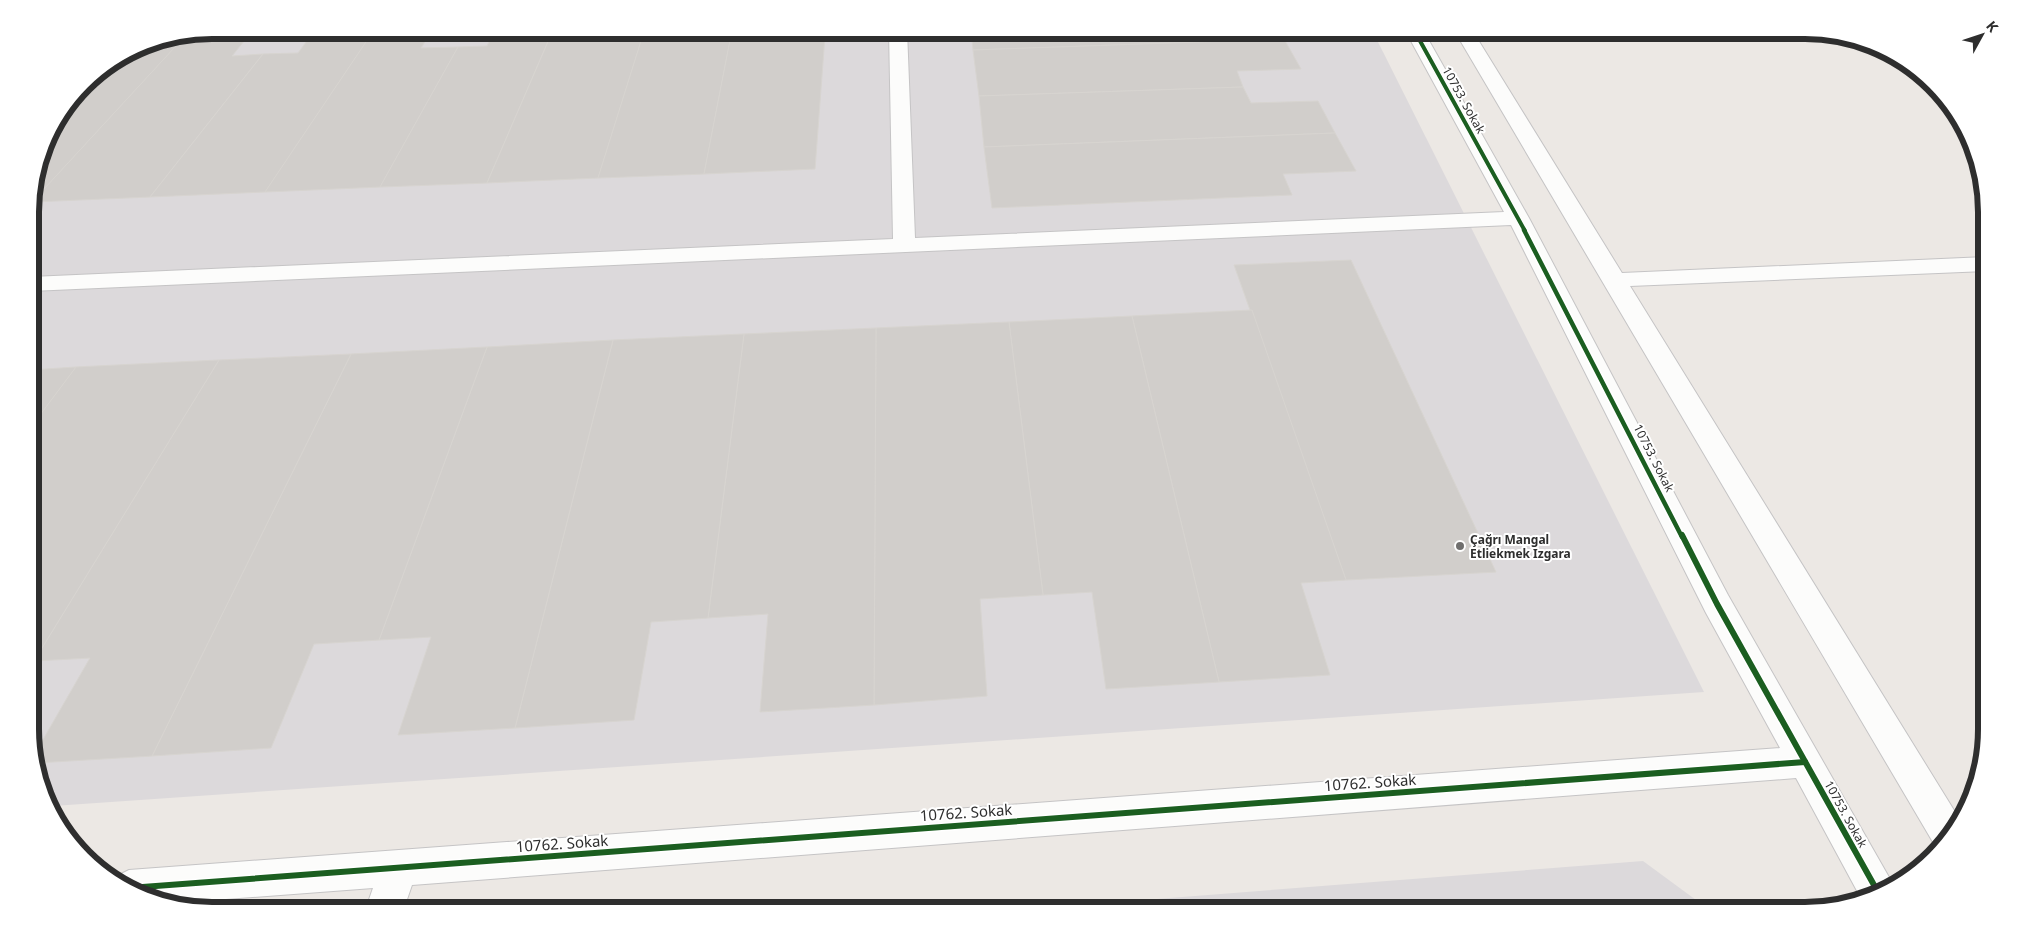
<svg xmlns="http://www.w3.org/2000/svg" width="2017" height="941" font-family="'Noto Sans',sans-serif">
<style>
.industrial{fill:#dcd9db}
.building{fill:#d1cecb;stroke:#d7d4d0}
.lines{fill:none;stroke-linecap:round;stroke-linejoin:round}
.minor-casing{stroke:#c5c4c5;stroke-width:2}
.minor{fill:#fcfcfb;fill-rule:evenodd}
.cycleway-far2-casing{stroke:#fff;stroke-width:5.5}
.cycleway-far1-casing{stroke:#fff;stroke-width:8}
.cycleway-casing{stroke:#fff;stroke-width:9}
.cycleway-far2{stroke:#1b5e20;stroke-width:4}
.cycleway-far1{stroke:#1b5e20;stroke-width:4.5}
.cycleway{stroke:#1b5e20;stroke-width:6}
.poi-dot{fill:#706f6e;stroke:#fff;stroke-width:2}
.labels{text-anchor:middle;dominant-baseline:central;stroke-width:4;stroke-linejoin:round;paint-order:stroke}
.street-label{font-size:12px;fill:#2e2e2e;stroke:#fff}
.poi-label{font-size:12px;font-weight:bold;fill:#2e2e2e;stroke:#fff;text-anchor:start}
.near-street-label{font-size:15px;fill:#2e2e2e;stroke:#fff}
.rim{fill:none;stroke:#2e2e2e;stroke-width:6}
</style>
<rect width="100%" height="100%" fill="#ece8e4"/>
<g class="industrial">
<polygon points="211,30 1372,30 1704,692 53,806 32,754 30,199 49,131 92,75 142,44"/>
<polygon points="1643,861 1711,911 1002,911"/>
</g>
<g class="building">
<polygon points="211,30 253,30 232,56 263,54 150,197 32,202 186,35"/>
<polygon points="315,30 374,30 265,192 150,197 263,54 298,53"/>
<polygon points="374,30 432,30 421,48 458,47 380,187 265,192"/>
<polygon points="495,30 553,30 487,183 380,187 458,47 487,46"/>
<polygon points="553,30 614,30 610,42 641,41 598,178 487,183"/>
<polygon points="675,30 732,30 704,174 598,178 641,41 672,40"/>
<polygon points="732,30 794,30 793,36 825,35 815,169 704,174"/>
<polygon points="971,30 1279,30 1284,39 973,50"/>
<polygon points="186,35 32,202 30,202 49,131 92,75 142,44"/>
<polygon points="1284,39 1301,69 1237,71 1243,87 979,96 973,50"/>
<polygon points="1243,87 1251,103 1318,101 1335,133 984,147 979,96"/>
<polygon points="1335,133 1356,171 1283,174 1292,195 992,208 984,147"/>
<polygon points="1351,260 1496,572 1346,580 1234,265"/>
<polygon points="1252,310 1346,580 1301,583 1330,675 1219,682 1132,316"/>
<polygon points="1132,316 1219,682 1106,689 1092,592 1043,595 1009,322"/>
<polygon points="1009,322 1043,595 980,599 987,696 874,705 876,328"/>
<polygon points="876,328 874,705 760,712 768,614 708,618 744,334"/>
<polygon points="744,334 708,618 651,622 634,720 515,728 613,340"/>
<polygon points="613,340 515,728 398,735 431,637 379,640 487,347"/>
<polygon points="487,347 379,640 314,644 271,748 152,756 351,354"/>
<polygon points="351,354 152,756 36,763 33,757 90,658 34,661 219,360"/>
<polygon points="219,360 34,661 31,661 31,427 76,367"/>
<polygon points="76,367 31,427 31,370"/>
</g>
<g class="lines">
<g class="minor-casing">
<g id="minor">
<polygon points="889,30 907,30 915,238 1504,212 1405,30 1423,30 1529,218 1728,595 1894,886 1863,902 1796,778 412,885 403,911 365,911 373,888 172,903 142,897 115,877 129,870 1780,748 1706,613 1511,225 31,291 31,277 893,239"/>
<polygon points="1454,30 1472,30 1622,273 1986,257 1986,271 1630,286 1960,820 1940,850 1937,849"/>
</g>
</g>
<use href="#minor" class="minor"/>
<g class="cycleway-far2-casing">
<polyline id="cycleway-far2" points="1414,30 1525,231"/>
</g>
<g class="cycleway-far1-casing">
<polyline id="cycleway-far1" points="1524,230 1682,537"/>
</g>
<g class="cycleway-casing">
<g id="cycleway">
<polyline points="1682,535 1717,604 1879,894"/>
<polyline points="129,888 1805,762"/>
</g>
</g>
<use href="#cycleway-far2" class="cycleway-far2"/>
<use href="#cycleway-far1" class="cycleway-far1"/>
<use href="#cycleway" class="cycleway"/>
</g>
<circle class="poi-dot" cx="1460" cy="546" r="5"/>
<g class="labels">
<g class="street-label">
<text transform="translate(1464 100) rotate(61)">10753. Sokak</text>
<text transform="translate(1654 458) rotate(63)">10753. Sokak</text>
<text transform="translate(1846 814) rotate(61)">10753. Sokak</text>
</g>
<g class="poi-label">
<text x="1470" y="539">Çağrı Mangal<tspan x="1470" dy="14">Etliekmek Izgara</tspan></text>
</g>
<g class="near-street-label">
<text transform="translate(1370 782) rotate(-4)">10762. Sokak</text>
<text transform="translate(966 812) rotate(-4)">10762. Sokak</text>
<text transform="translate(562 843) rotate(-4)">10762. Sokak</text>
</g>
</g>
<path d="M0 0H2017V941H0ZM212 39H1805A173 173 0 0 1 1978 212V729A173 173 0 0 1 1805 902H212A173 173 0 0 1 39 729V212A173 173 0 0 1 212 39Z" fill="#fff" fill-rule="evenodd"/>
<path class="rim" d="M212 39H1805A173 173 0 0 1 1978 212V729A173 173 0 0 1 1805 902H212A173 173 0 0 1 39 729V212A173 173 0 0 1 212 39Z"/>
<g transform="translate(1982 35) rotate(50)" stroke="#ffffff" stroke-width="4" paint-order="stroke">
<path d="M0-4L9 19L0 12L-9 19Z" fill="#2e2e2e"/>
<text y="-8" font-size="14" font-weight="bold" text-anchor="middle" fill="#2e2e2e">K</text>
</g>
</svg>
